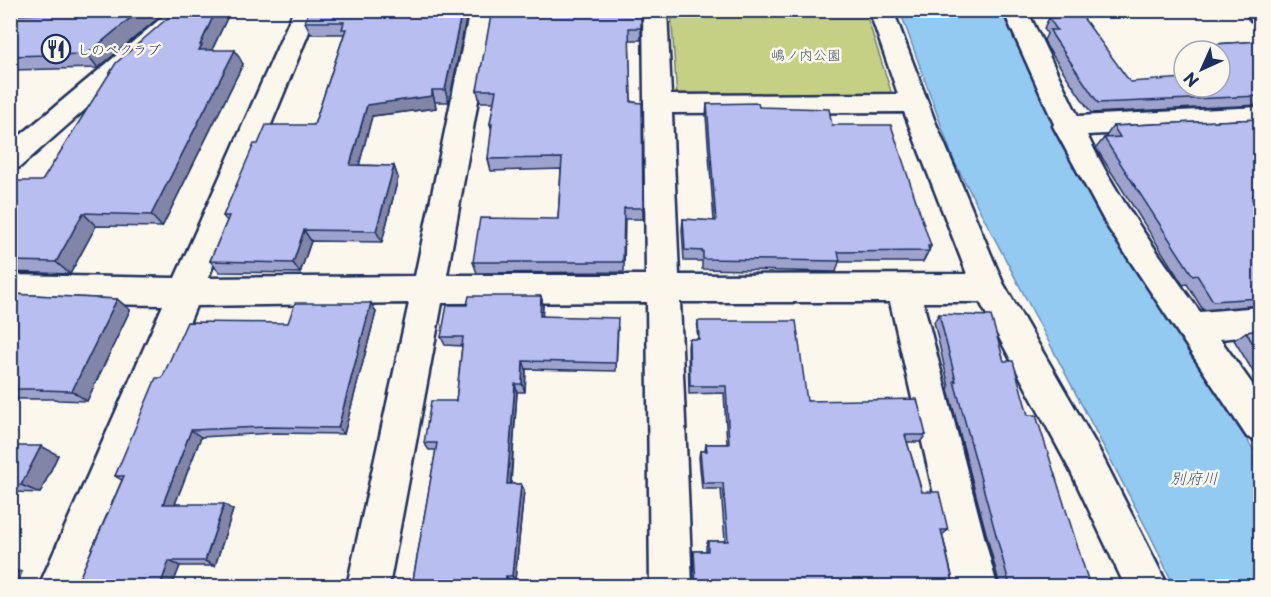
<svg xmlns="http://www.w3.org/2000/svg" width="1271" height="597" font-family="'Playpen Sans','Klee One',sans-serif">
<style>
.green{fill:#c5d084;stroke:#708071;stroke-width:1.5}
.water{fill:#93caf2;stroke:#638cb7;stroke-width:1.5}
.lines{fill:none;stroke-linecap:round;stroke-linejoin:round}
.minor-casing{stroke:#1b2f5e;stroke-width:5}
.secondary-casing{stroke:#1b2f5e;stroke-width:5}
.minor{fill:#fbf7ec;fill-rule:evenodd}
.secondary{fill:#fbf7ec;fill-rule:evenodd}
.wall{fill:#9ea3ce;stroke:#1b2f5e;stroke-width:1.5}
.shaded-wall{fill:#8185a7;stroke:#1b2f5e;stroke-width:1.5}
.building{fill:#b8beef;stroke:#1b2f5e;stroke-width:1.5}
.labels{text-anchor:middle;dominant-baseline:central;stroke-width:5;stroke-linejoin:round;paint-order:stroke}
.far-poi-label{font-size:14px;fill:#1b2f5e;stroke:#fbf7ec;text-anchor:start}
.far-park-label{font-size:14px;fill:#465768;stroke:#fbf7ec}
.water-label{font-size:16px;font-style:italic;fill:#395683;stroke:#fbf7ec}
</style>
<rect width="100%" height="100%" fill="#fbf7ec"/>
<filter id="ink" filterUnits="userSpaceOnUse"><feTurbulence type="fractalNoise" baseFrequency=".0167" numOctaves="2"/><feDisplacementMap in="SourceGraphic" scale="12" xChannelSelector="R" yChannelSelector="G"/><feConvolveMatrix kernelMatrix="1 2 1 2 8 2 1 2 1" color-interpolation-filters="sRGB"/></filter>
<g filter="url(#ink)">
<polygon class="green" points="671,11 865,11 891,91 885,97 677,98"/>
<polygon class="water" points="900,11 1001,11 1072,164 1260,460 1260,586 1174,586 1152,539 954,161"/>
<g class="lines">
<g class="minor-casing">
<g id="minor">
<path d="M294,10H318L208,278L415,276L470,10H494L447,275H646L643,10H667L671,95L898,94L869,10H893L934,119L1003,283L1097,446L1168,586H1125L1071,472L980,302H923L997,586H955L890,302H680L692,586H650L647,302L442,303L389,586H347L409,303L196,306L81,586H39L163,305L10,303V275L175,278ZM904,112L967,274L679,275L672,113Z"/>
<path d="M1003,10H1027L1078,116L1260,107V126L1087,135C1117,198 1159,255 1200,312L1260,307V335L1220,339L1260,395V442L1247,437L1107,226L1053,126L1054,124Z"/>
<polygon points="1244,10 1260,10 1260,22 1251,20"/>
<polygon points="1259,195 1260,196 1260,221 1249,217 1244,207 1248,199"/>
</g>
</g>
<g class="secondary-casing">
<polygon id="secondary" points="171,10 198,10 20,167 10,170 10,144"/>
</g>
<use href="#minor" class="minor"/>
<use href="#secondary" class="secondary"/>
</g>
<g class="wall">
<polygon points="309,10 468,10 449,102 435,102 436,108 372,116 359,165 394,166 398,178 382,242 311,241 300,273 219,272 210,261 227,221 223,216 258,144 314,125 344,35 344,34 311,34 305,22"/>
<polygon points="641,10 641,40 629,40 631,102 642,103 643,219 625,219 624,272 477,273 473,262 558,219 561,169 491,171 488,159 492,131 490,124 494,102 480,102 477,90"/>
<polygon points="10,15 162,15 98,68 10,70"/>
<polygon points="228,16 212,50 243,64 162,227 96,226 70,274 10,272 10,261 42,181"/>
<polygon points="1049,18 1130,82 1220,87 1220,51 1186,51 1187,49 1212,48 1215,44 1260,41 1260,105 1091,113 1047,47 1044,40 1047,34 1044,28"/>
<polygon points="1184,53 1184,66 1179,60"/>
<polygon points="707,104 759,107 832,125 931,246 923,262 839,262 836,272 702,269 702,261 684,261 682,230 683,219 714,221 706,116"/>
<polygon points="1260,119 1260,193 1254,196 1252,199 1258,209 1260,210 1260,305 1203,310 1187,284 1183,285 1096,148 1104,138 1107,138 1106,136 1113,126"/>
<polygon points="10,294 117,299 130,310 87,401 58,400 55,399 15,399 10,396"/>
<polygon points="541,296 543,305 542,316 618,327 616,371 526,369 525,392 517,392 511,484 521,484 524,490 515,580 509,580 509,586 412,586 436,450 429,450 424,443 456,401 462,346 445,345 441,337 467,305"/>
<polygon points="371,303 376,312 344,434 274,433 201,437 175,504 233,510 215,566 180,566 172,586 76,586 122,480 115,476 162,378 288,323"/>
<polygon points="939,314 1004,361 1028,415 1090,586 1000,586 948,389 949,387 934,322"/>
<polygon points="698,321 807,401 926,435 920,442 907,442 922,492 948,530 942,535 954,586 694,586 693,556 694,551 706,551 706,546 708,541 725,541 721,489 702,489 699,457 700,451 705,451 706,444 727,444 724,393 689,394 688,347 689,339 698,339 697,329"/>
<polygon points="1260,330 1260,383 1234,340 1246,332"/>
<polygon points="10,446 58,455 40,493 13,492 10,498"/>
</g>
<g class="shaded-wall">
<polygon points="140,10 159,10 162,15 98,68 87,54"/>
<polygon points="216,10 225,10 228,16 209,56 199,50 200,45"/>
<polygon points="462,10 468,10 449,102 445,90"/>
<polygon points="235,50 243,64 162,227 151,215"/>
<polygon points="432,90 435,102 436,108 372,116 356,177 350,165 367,105"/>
<polygon points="394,166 398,178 382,242 376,231"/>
<polygon points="1260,187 1260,193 1246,198 1256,188"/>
<polygon points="83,213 96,226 70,274 56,262"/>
<polygon points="304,230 311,241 300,273 293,263"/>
<polygon points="541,296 543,305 542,325 540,316"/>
<polygon points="117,299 130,310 87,401 72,391"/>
<polygon points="371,303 376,312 344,434 338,428"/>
<polygon points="523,361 526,369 525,392 522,384"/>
<polygon points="515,384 517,392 510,490 507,484"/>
<polygon points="191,430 201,437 173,509 163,504"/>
<polygon points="41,446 58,455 40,493 21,485"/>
<polygon points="521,484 524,490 515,580 512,576"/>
<polygon points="224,504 233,510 215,566 205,561"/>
<polygon points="169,561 180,566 172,586 160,586"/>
<polygon points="10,569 22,572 16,586 10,586"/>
<polygon points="506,576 509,580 509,586 505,586"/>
</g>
<g class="building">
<polygon points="53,10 140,10 87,54 10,56 10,15 48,14"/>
<polygon points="177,10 216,10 200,45 202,45 199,50 235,50 151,215 83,213 56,262 10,261 10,181 42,181 116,63"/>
<polygon points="309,10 462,10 445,90 432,90 432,96 367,105 350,165 394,166 376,231 304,230 293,263 210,261 229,216 223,216 254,144 258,144 266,125 314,125 346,29 342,29 344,22 305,22"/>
<polygon points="492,10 641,10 641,28 629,28 631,102 642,103 643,208 624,208 623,262 473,262 480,218 558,219 562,158 488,159 492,124 490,124 496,90 477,90"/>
<polygon points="1082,16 1130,82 1184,78 1184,87 1220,87 1220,51 1189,51 1187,49 1219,48 1215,44 1260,41 1260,96 1098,103 1053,36 1050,30 1057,30 1049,18"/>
<polygon points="758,103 759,107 829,109 832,125 891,125 931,246 928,246 929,251 838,252 840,261 703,259 703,251 685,250 683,219 716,221 707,104"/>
<polygon points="1260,119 1260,187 1256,188 1252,199 1258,209 1260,210 1260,298 1213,301 1197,275 1193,276 1104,138 1120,137 1113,126"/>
<polygon points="10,294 117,299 72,391 41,390 42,389 10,389"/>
<polygon points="469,296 541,296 540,316 618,318 616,363 523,361 522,384 515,384 507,484 521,484 512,576 506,576 505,586 412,586 437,443 424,443 431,401 456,401 463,337 441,337 447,305 467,305"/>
<polygon points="295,303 371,303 338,428 266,427 191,430 163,504 224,504 205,561 169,561 160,586 76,586 124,476 115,476 156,378 162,378 187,322 288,323"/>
<polygon points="939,314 991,316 1004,361 1013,361 1028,415 1036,415 1090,586 1010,586 954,381 956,381"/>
<polygon points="698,321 796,321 807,401 917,399 926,435 905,435 922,492 939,492 948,530 941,530 954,586 696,586 694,551 708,551 708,541 728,541 723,483 703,483 700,451 707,451 706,444 729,444 726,386 690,386 689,339 699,339"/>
<polygon points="1260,330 1260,355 1246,332"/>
<polygon points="10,446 41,446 21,485 10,485"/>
</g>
</g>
<defs>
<g id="restaurant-ring" transform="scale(1.5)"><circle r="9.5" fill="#fbf7ec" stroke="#1b2f5e" stroke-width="1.5"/><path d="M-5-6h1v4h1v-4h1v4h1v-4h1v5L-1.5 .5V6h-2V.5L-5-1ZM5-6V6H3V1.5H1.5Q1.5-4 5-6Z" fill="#1b2f5e"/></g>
</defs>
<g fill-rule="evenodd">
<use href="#restaurant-ring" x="56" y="49"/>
</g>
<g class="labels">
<g class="far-poi-label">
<text x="77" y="49">しのべクラブ</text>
</g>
<g class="far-park-label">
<text x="806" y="54">嶋ノ内公園</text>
</g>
<g class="water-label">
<text x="1194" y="477">別府川</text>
</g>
</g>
<rect width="1271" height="597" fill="none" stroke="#fbf7ec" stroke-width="36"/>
<rect x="18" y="18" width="1235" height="561" fill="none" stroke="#1b2f5e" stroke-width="2" filter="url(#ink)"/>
<g transform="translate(1202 69) rotate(225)"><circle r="28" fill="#fbf7ec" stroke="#a1a7b3" stroke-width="1.5"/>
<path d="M0-4.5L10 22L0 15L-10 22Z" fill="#1b2f5e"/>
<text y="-9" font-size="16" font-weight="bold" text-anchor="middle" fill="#1b2f5e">N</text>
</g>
</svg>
